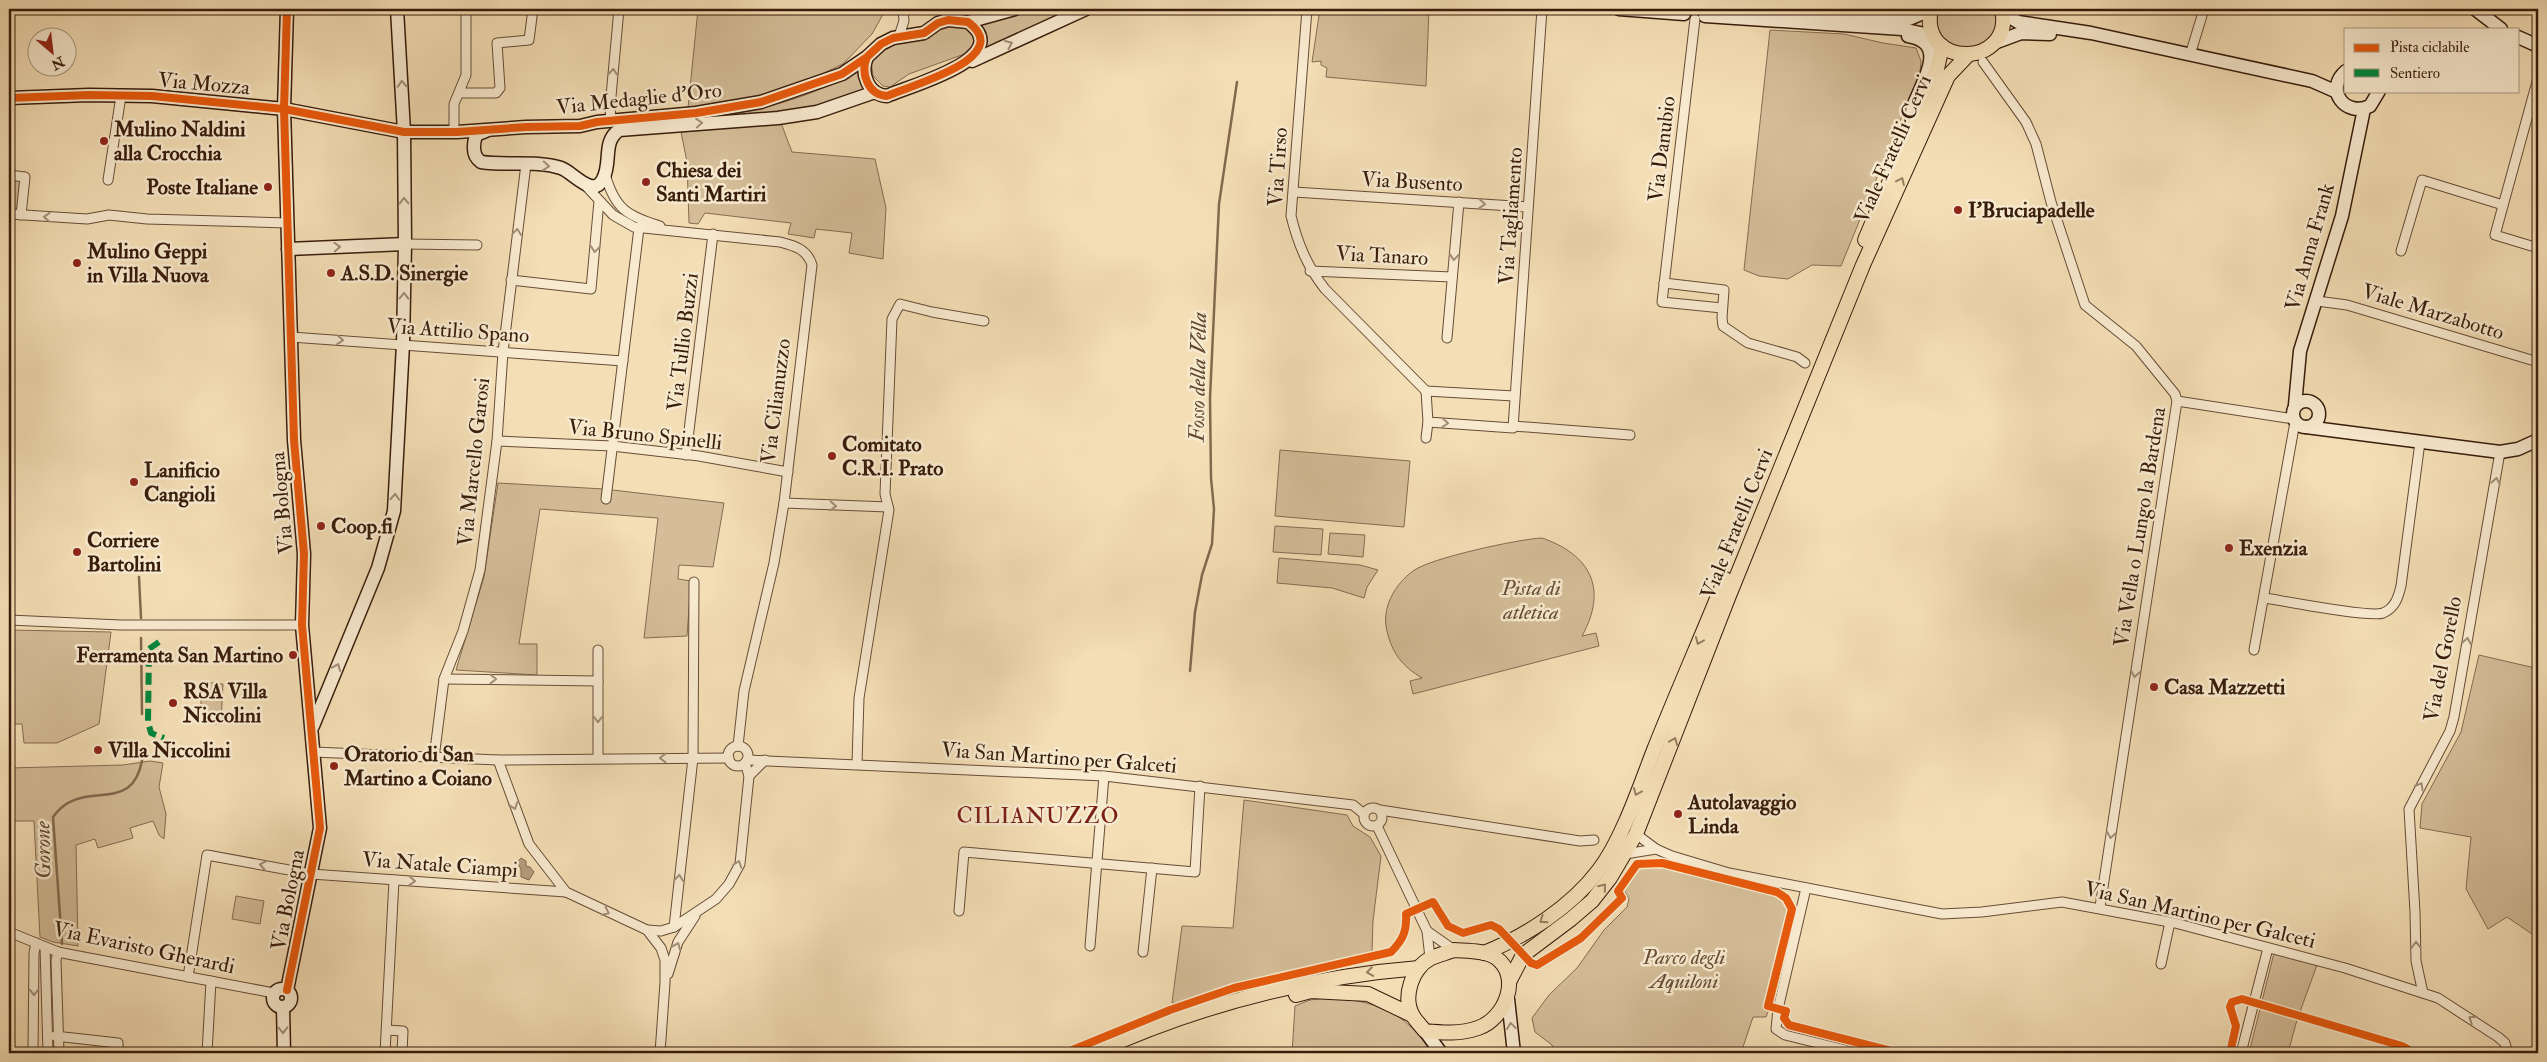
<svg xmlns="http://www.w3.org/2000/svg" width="2547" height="1062" font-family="'IM FELL Double Pica',serif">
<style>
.green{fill:#d4bd98;stroke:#866c52}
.water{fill:#b49c7b;stroke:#82694e}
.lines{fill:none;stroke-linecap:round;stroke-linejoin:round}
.stream{stroke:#82694e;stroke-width:2.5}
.street-casing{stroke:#674c36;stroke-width:11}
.secondary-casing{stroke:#381c0b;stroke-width:15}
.primary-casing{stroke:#381c0b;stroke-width:16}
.street{stroke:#f8eacf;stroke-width:9}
.secondary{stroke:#f8eacf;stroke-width:12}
.primary{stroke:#f4deb5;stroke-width:14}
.quiet{stroke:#00873e;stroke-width:6;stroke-dasharray:12 6;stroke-linecap:butt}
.cycleway-casing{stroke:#f8eacf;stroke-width:11}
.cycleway{stroke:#e8590c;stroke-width:8}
.oneway{stroke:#a28d77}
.oneway2{stroke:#967d60}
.poi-dot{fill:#8f2418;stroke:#f8eacf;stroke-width:2}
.labels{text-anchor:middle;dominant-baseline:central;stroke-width:5;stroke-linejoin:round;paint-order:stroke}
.street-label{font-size:21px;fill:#381c0b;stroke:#f8eacf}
.poi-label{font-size:21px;font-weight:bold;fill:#381c0b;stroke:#f8eacf;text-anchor:start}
.park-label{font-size:21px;font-style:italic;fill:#674c35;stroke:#f8eacf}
.water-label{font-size:22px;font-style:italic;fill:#634932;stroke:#f8eacf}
.neighbourhood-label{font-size:22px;letter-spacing:1px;fill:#7a1f14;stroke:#f8eacf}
</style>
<rect width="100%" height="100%" fill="#f4deb5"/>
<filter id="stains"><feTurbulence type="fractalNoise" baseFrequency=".004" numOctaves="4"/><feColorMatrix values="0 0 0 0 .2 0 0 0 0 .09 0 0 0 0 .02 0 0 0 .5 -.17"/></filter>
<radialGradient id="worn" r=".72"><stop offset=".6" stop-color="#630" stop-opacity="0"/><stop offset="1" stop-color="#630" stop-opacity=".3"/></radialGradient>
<g class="green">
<polygon points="698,9 886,9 872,34 843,64 809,80 748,99 688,108"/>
<polygon points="1038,9 1074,9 985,50 985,37 978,25"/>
<polygon points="1320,9 1429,9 1426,86 1326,77 1327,68 1321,65 1321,61 1312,62"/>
<polygon points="1867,9 1918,9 1904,12"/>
<path d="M1938,9H1994C2012,58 1922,62 1938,9Z"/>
<polygon points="948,23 967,26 977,42 970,52 909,74 890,87 883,86 873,76 871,60 887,45"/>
<polygon points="1770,30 1844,34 1883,43 1916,48 1921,61 1920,72 1841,266 1812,265 1788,279 1759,276 1744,270"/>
<path d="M858,72L865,92C826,110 780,112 738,116V113C780,106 820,91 858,72Z"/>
<polygon points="781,123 792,152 875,159 886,208 883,259 849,253 852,233 816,229 814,238 788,234 791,223 705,213 698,224 689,223 687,162 681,132"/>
<polygon points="9,179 20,180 17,210 9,210"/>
<polygon points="1280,450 1410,461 1404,527 1275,516"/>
<polygon points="498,483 604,489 724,503 713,567 679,565 678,579 691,581 687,636 644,638 658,518 540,509 519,644 537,644 537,675 456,670 484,577"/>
<polygon points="1275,526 1323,529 1321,555 1273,552"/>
<polygon points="1330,533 1365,535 1363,557 1328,554"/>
<path d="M1542,538C1591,555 1608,589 1582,636L1596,633L1599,646L1413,694L1410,681L1422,678C1402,666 1392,653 1387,631C1381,608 1395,584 1413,571C1430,558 1519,539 1542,538Z"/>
<polygon points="1279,558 1360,565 1378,570 1367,587 1364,598 1332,588 1277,583"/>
<polygon points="9,630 111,632 99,724 57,743 24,743 22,724 9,724"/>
<polygon points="2479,655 2535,668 2538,658 2538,938 2507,917 2488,929 2466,889 2471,837 2420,828 2422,804 2461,732"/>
<polygon points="202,682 223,684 221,724 200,723"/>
<polygon points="150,761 163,763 159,787 166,814 164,839 159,835 153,821 130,828 133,838 98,848 95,839 76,845 78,946 53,942 40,937 34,821 9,821 9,768 123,765"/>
<polygon points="1244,800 1347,815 1353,826 1370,837 1381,856 1373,921 1372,952 1248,980 1177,1003 1172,1003 1182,926 1233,928"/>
<path d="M1643,864H1665L1770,894C1780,897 1786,899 1789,910L1764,1005L1769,1009L1766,1017H1753L1742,1050L1748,1053H1555L1552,1045L1535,1032L1532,1018L1549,995L1577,968L1604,930L1627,907L1629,899L1623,888Z"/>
<polygon points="236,896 264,901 260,924 232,919"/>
<polygon points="2274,953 2317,965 2297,1020 2288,1053 2249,1053"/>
<path d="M1335,997C1385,1005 1402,1011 1433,1053H1292L1295,1006L1310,1000Z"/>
</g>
<polygon class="water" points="521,858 526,861 526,866 530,867 534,872 529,880 521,877 521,869 517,862"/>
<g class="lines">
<g class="stream">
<polyline points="139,577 141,618"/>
<polyline points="141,638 142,714"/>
<polyline points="1190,671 1195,612 1202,575 1212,544 1214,509 1211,478 1210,398 1219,204 1237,82"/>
<path d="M62,944L53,817C83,774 135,821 143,754"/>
<polyline points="2530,1053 2538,1041"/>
</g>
<g class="street-casing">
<g id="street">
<polyline points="940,9 957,18"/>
<path d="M1307,9L1291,216C1298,244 1307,266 1325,289L1426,391"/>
<polyline points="1695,19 1662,302 1722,308"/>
<polyline points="899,36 904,21 903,9"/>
<polyline points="2190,55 2204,9"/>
<polyline points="1983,62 2026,122 2036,144 2051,202 2085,305 2136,346 2175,394 2177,401 2100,907"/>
<polyline points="2538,78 2495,235 2538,248"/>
<polyline points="459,93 496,93 500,88 497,43 529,40 533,9"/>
<polyline points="611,121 610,107 619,9"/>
<polyline points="454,132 454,104 466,75 466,9"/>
<path d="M605,174C615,209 627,216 660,226"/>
<polyline points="9,175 25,177 21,215"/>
<polyline points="108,180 121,96"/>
<path d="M585,185L613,215L634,227L780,242C795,246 807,249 812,265L784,503L774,563L744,691L738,746"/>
<polyline points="1294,192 1528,207"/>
<polyline points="9,214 87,219 109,215 147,219 287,223"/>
<polyline points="405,244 477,245"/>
<polyline points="2401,251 2422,180 2503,205"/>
<polyline points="1310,271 1452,277"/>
<polyline points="511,280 591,289 599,201"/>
<polyline points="1664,283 1724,290 1722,318 1723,326 1748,343 1797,357 1805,363"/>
<polyline points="2317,301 2347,305 2538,362"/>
<polyline points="291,337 623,361"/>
<polyline points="1447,338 1459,202"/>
<polyline points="1426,391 1428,422 1513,428 1542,9"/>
<polyline points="1426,391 1514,396"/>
<polyline points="2177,401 2294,419"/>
<polyline points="1513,426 1630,435"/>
<polyline points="1426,438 1428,422"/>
<polyline points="497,441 612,446 699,456 788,472"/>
<polyline points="686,455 713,234"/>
<polyline points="606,499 639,228"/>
<polyline points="784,503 888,507"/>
<path d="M2265,598C2284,601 2370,618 2383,613C2395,608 2398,598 2401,586L2420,442"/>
<polyline points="9,620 121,625 302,625"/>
<polyline points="598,650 598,758"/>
<polyline points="2254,650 2295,422"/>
<polyline points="444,679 598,681"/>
<circle cx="738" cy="756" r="10"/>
<polyline points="314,752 498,760 729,758"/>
<polyline points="434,758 444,679 463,631 480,570 497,441 503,352 526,164"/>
<polyline points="498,760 529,844 566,892 647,930 661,948 665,960 665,983 660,1053"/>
<polyline points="747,760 1104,776 1353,805 1364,814"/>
<polyline points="857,763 859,698 889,510 885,494 892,319 900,304 932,312 984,321"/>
<polyline points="749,776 765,760"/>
<circle cx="1373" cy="817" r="9"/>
<polyline points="1380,810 1580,841 1594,840"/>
<polyline points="1377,826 1427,931 1430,958"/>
<polyline points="1636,834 1656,849 1672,856 1729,873 1942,914 1982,912 2062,902 2175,923 2345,968 2438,998 2498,1037 2505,1043 2508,1053"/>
<polyline points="1625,854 1656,849"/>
<polyline points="1806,888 1778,1009 1776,1029 1785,1035 1858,1053"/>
<polyline points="959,911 964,852 1195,872 1200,786"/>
<polyline points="674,927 693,758 694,582"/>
<polyline points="647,930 661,931 674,927 716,899 729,884 740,864 749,776 745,763"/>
<polyline points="1427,931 1454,950"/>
<polyline points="9,932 58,952 73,955 274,993"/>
<polyline points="1090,946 1104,776"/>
<polyline points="45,947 48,1053"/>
<polyline points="58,952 56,960 59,1053"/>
<polyline points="1143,952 1152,868"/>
<polyline points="2161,964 2170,922"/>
<polyline points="668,974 678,942 695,916"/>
<polyline points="188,977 207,855 311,874 566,892"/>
<polyline points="2423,993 2416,961 2415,912 2409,809 2450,731 2454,717 2500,452"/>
<polyline points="387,1030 403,1031 402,1053"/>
<polyline points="55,1036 118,1043 118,1053"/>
<polyline points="33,1053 34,953 36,943"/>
<polyline points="207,1053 211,981"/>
<polyline points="385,1053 394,880"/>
<polyline points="2241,1053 2268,948"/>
</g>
</g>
<g class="secondary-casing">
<g id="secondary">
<polyline points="1619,9 1684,14"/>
<polyline points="1758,9 1909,19 1930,10"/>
<polyline points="2475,9 2501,29"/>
<polyline points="2003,13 2018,22 2091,33 2312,81 2337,92"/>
<polyline points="1705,16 1902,29 1934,36"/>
<polyline points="968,22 1015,9"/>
<path d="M1908,36C1951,43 1920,85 1913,107C1911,114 1912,120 1912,127"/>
<polyline points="2518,37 2538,46"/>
<polyline points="1994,43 2021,33 2050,34"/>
<polyline points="972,61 1086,9"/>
<path d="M2346,71C2324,89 2345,118 2370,106L2379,91"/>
<path d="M9,98L89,95L152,96L284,109L404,132H457L526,127L580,126L597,122L696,113L761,102L842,74L867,57L881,44L893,38L924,33L938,23L948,20L968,22C1017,58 908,86 887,96C868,95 860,73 867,57"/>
<path d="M486,131L476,135C473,145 472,156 481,162C507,166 536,160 561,168C573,172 593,199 603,179C612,162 602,142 619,130L778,118L817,112L875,92"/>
<polyline points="288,249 405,244"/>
<circle cx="2306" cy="414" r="13"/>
<polyline points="2295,405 2300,351 2342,216 2364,109"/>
<polyline points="2306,427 2500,452 2518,449 2538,440"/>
<polyline points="313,726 378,568 394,511 403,344 405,244 404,132 397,9"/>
<circle cx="282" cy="998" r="9"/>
<polyline points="287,990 320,828 302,625 304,554 294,440 284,109 287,9"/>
<polyline points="1508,999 1514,1053"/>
<polyline points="283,1007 284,1053"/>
<polyline points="1425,1031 1441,1053"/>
</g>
</g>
<g class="primary-casing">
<g id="primary">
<path d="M1931,9C1918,70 2015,68 2002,9"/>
<polyline points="1865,240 1937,69 1942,46"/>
<path d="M1454,950C1466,951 1484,950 1495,957C1523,976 1505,1019 1478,1028C1460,1034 1444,1033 1425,1031C1421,1026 1416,1021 1413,1016C1402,997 1412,968 1431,958C1438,955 1446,953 1454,950Z"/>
<path d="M1484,953C1526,936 1571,907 1599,870C1622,840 1640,786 1654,750C1677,692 1702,636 1725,579"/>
<polyline points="1509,982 1523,955 1571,919 1592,901 1610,878 1636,834 1728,598 1863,265 1948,76 1968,55"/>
<polyline points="1296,995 1311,991 1368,994 1412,1015"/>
<path d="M1093,1053C1196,1006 1306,977 1419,968"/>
</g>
</g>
<use href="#street" class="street"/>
<use href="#secondary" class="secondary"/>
<use href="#primary" class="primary"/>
<polyline class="quiet" points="159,642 149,649 148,722 151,733 164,738"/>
<g class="cycleway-casing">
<g id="cycleway">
<path d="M9,98L89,95L152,96L284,109L404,132H457L526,127L580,126L597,122L696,113L761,102L842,74L867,57L881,44L893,38L924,33L938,23L948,20L968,22C1017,58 908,86 887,96C868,95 860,73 867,57"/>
<polyline points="287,990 320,828 302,625 304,554 294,440 284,109 287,9"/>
<path d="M1065,1053L1170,1010L1234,988L1391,952C1403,940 1407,931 1406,914L1433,902L1448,926L1463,933L1491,925L1499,929L1531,963L1537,965L1581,938L1622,898L1618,891L1637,864L1662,863L1777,892L1786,898L1792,909L1768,1006L1786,1011L1784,1018L1789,1025L1899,1053"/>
<polyline points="2230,1053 2236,1026 2230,1007 2232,1002 2242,999 2402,1046 2415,1053"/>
</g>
</g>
<use href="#cycleway" class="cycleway"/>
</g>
<defs><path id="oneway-chevron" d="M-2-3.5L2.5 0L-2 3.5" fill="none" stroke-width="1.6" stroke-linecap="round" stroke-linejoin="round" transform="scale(1.25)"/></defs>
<g class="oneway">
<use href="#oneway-chevron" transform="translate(1009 44) rotate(-24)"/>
<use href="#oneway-chevron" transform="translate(613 72) rotate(-86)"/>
<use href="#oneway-chevron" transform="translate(402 84) rotate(-93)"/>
<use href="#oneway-chevron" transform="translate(699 123) rotate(-4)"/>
<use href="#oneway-chevron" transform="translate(546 166) rotate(4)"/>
<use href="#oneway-chevron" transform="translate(404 201) rotate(-91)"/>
<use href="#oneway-chevron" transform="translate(1482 204) rotate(5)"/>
<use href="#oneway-chevron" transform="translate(47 217) rotate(-177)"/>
<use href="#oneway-chevron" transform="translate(517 232) rotate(-83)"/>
<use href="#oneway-chevron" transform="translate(337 247) rotate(-3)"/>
<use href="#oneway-chevron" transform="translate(595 249) rotate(96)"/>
<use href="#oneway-chevron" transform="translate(1454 257) rotate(95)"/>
<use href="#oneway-chevron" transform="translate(404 296) rotate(-89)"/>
<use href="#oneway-chevron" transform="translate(340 340) rotate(4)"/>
<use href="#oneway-chevron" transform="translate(1445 423) rotate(4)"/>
<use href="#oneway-chevron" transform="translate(2496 481) rotate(-80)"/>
<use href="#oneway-chevron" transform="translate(395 497) rotate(-87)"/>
<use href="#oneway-chevron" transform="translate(833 506) rotate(3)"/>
<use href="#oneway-chevron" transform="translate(2467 641) rotate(-80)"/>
<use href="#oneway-chevron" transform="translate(337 667) rotate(-68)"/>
<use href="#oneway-chevron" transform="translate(2135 674) rotate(99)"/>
<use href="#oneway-chevron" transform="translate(493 679)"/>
<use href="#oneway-chevron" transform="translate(598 719) rotate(90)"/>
<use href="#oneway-chevron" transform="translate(663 758) rotate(180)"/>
<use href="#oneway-chevron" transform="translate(2420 786) rotate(-60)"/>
<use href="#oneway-chevron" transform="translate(514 806) rotate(70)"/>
<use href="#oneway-chevron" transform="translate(2111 835) rotate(99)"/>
<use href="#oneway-chevron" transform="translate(738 864) rotate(-72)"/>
<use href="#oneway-chevron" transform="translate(263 865) rotate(-170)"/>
<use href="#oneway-chevron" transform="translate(679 878) rotate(-84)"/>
<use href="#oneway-chevron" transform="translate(412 881) rotate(4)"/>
<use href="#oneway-chevron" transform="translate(606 912) rotate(26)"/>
<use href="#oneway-chevron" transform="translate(2416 945) rotate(-91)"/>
<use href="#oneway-chevron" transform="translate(677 946) rotate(-68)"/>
<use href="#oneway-chevron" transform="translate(34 992) rotate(90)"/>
<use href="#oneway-chevron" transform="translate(2472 1019) rotate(-147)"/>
<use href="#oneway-chevron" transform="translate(1511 1026) rotate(-97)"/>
<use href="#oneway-chevron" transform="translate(283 1030) rotate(89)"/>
</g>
<g class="oneway2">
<use href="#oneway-chevron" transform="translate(1901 181) rotate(-65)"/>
<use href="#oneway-chevron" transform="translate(1699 641) rotate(113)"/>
<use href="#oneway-chevron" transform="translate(1674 741) rotate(-68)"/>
<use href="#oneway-chevron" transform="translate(1637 792) rotate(113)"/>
<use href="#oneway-chevron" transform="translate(1603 887) rotate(-51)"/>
<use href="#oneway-chevron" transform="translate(1543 920) rotate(145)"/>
<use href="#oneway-chevron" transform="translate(1370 972) rotate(171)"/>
</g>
<g class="poi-dot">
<circle cx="104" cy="141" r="5"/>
<circle cx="646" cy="182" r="5"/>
<circle cx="268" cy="187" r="5"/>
<circle cx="1958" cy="210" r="5"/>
<circle cx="77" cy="263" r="5"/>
<circle cx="331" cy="273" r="5"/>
<circle cx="832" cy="456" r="5"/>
<circle cx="134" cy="482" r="5"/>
<circle cx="321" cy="526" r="5"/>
<circle cx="2229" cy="548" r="5"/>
<circle cx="77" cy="552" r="5"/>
<circle cx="293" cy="655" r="5"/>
<circle cx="2154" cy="687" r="5"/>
<circle cx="173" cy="703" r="5"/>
<circle cx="98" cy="750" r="5"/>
<circle cx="334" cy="766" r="5"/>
<circle cx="1678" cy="814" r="5"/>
</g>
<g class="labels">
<g class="street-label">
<text transform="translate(204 84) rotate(5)">Via Mozza</text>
<text transform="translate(639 99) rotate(-6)">Via Medaglie d'Oro</text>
<text transform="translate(1662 149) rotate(-83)">Via Danubio</text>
<text transform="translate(1893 149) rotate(-66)">Viale Fratelli Cervi</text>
<text transform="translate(1278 167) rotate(-86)">Via Tirso</text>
<text transform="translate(1412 182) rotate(3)">Via Busento</text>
<text transform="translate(1511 216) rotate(-86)">Via Tagliamento</text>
<text transform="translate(2310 247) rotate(-74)">Via Anna Frank</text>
<text transform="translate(1382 256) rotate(3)">Via Tanaro</text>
<text transform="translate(2433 312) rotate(17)">Viale Marzabotto</text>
<text transform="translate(458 331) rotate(4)">Via Attilio Spano</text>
<text transform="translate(683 342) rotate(-83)">Via Tullio Buzzi</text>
<text transform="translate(776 401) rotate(-83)">Via Cilianuzzo</text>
<text transform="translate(645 435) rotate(6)">Via Bruno Spinelli</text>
<text transform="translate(474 462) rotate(-84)">Via Marcello Garosi</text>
<text transform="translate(282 503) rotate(-95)">Via Bologna</text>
<text transform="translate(1737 524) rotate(-68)">Viale Fratelli Cervi</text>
<text transform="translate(2140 527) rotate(-81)">Via Vella o Lungo la Bardena</text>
<text transform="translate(2443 659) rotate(-79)">Via del Gorello</text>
<text transform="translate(1059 758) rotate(4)">Via San Martino per Galceti</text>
<text transform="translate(440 865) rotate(4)">Via Natale Ciampi</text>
<text transform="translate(288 900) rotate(-79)">Via Bologna</text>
<text transform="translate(2200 915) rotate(13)">Via San Martino per Galceti</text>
<text transform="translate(144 948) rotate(12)">Via Evaristo Gherardi</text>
</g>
<g class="poi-label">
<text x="114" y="129">Mulino Naldini<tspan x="114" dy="24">alla Crocchia</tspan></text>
<text x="656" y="170">Chiesa dei<tspan x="656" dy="24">Santi Martiri</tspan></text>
<text x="258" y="187" text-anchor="end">Poste Italiane</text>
<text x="1968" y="210">I'Bruciapadelle</text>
<text x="87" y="251">Mulino Geppi<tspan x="87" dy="24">in Villa Nuova</tspan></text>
<text x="341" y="273">A.S.D. Sinergie</text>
<text x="842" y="444">Comitato<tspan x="842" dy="24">C.R.I. Prato</tspan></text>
<text x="144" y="470">Lanificio<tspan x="144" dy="24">Cangioli</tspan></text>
<text x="331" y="526">Coop.fi</text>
<text x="87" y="540">Corriere<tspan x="87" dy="24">Bartolini</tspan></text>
<text x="2239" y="548">Exenzia</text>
<text x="283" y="655" text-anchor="end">Ferramenta San Martino</text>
<text x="2164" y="687">Casa Mazzetti</text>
<text x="183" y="691">RSA Villa<tspan x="183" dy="24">Niccolini</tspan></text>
<text x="108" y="750">Villa Niccolini</text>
<text x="344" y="754">Oratorio di San<tspan x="344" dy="24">Martino a Coiano</tspan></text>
<text x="1688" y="802">Autolavaggio<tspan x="1688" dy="24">Linda</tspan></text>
</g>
<g class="park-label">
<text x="1531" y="588">Pista di<tspan x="1531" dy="24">atletica</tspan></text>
<text x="1684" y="957">Parco degli<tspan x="1684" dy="24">Aquiloni</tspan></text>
</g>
<g class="water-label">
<text transform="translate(1198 377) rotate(-89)">Fosso della Vella</text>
<text transform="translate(43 850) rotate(-91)">Gorone</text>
</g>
<g class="neighbourhood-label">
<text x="1038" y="816">CILIANUZZO</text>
</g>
</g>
<rect width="2547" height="1062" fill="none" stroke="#f4deb5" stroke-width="30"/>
<rect x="10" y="10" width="2527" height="1042" fill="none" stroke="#381c0b" stroke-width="2.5"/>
<rect x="15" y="15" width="2517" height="1032" fill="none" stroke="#381c0b"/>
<rect x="2344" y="28" width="175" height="65" fill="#f8eacf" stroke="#ab9881"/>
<rect x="2354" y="44" width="25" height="8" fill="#e8590c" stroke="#ab9881"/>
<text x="2390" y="52" font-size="15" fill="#381c0b">Pista ciclabile</text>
<rect x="2354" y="69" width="25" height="8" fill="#00873e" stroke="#ab9881"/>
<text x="2390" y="78" font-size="15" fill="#381c0b">Sentiero</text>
<g transform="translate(52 52) rotate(152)"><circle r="24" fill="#f8eacf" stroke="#ab9881"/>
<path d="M0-4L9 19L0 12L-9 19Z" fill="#8f2418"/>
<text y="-8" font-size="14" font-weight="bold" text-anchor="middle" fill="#381c0b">N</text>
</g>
<rect width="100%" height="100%" filter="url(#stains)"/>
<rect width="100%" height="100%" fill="url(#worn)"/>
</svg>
